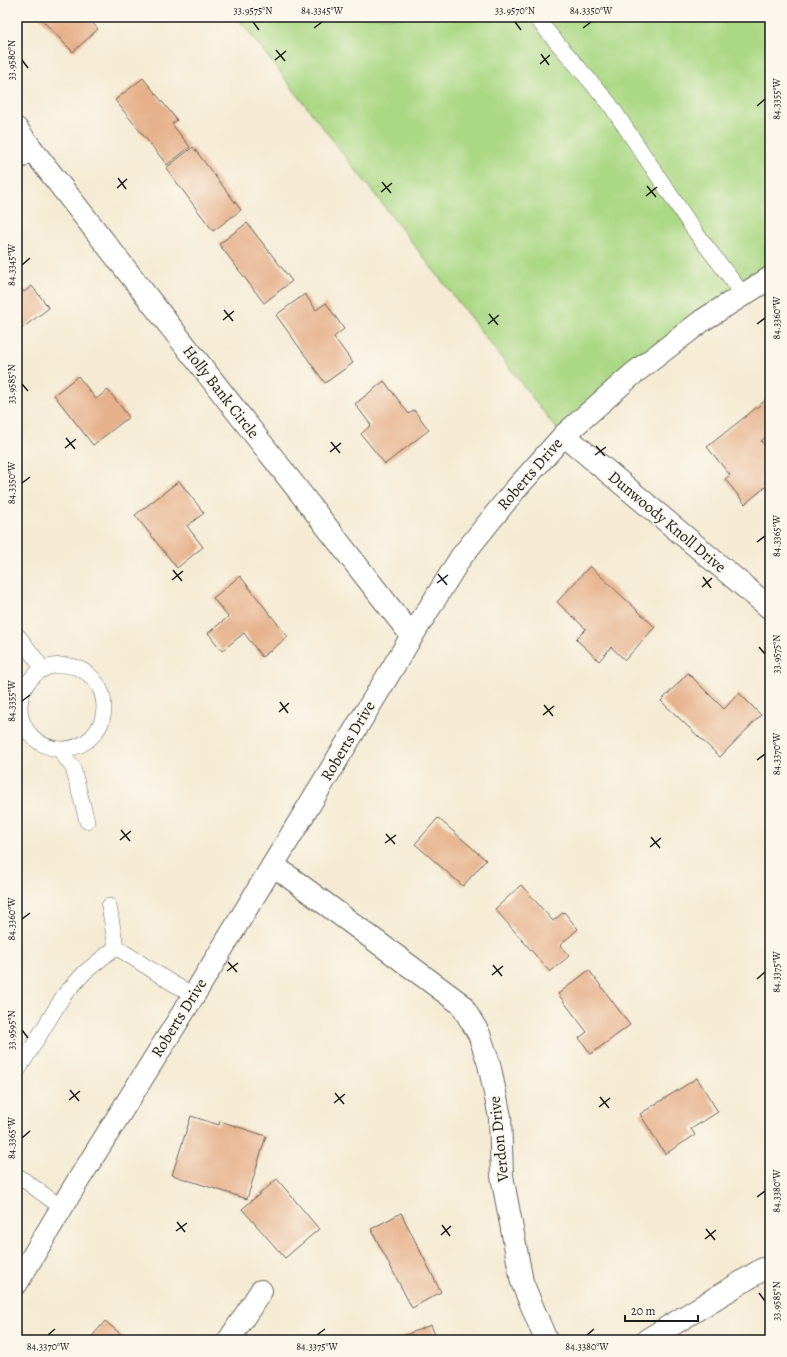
<svg xmlns="http://www.w3.org/2000/svg" width="787" height="1357" font-family="Alegreya,serif">
<style>
.green{fill:#abd884;stroke:#647a50}
.building{fill:#e6b08a}
.lines{fill:none;stroke-linecap:round;stroke-linejoin:round}
.service-casing{stroke:#68645c;stroke-width:16}
.minor-casing{stroke:#68645c;stroke-width:24}
.tertiary-casing{stroke:#68645c;stroke-width:24}
.service{stroke:#fff;stroke-width:15}
.minor{stroke:#fff;stroke-width:22}
.tertiary{stroke:#fff;stroke-width:22}
.ticks{fill:none;stroke:#1c1c1c;stroke-width:1.5}
.labels{text-anchor:middle;dominant-baseline:central;stroke-width:4;stroke-linejoin:round;paint-order:stroke}
.street-label{font-size:16px;fill:#1c1c1c;stroke:#fbf7ec}
.neatline{fill:none;stroke:#1c1c1c;stroke-width:1.5}
.ticks-label{font-size:10px;text-anchor:middle;fill:#1c1c1c}
</style>
<rect width="100%" height="100%" fill="#fbf7ec"/>
<filter id="ink" filterUnits="userSpaceOnUse"><feTurbulence type="fractalNoise" baseFrequency=".025" numOctaves="2"/><feDisplacementMap in="SourceGraphic" scale="8" xChannelSelector="R" yChannelSelector="G"/><feConvolveMatrix kernelMatrix="1 2 1 2 8 2 1 2 1" color-interpolation-filters="sRGB"/></filter>
<filter id="wash" filterUnits="userSpaceOnUse"><feTurbulence type="fractalNoise" baseFrequency=".012" numOctaves="4" result="noise"/><feDisplacementMap in="SourceGraphic" scale="16" xChannelSelector="R" yChannelSelector="G"/><feGaussianBlur stdDeviation="0.9" result="paint"/><feColorMatrix in="noise" values="0 0 0 0 0 0 0 0 0 0 0 0 0 0 0 0 0 1.4 0 .05"/><feComposite in="paint" operator="in"/></filter>
<g filter="url(#wash)">
<rect width="100%" height="100%" fill="#f5ebd4"/>
<polygon class="green" points="237,17 770,17 770,271 563,437"/>
<g id="blocks">
<g class="building">
<polygon points="39,17 87,17 98,29 73,52"/>
<polygon points="143,78 177,120 172,124 190,147 167,165 115,100"/>
<polygon points="193,147 241,210 213,231 166,168"/>
<polygon points="247,223 292,281 264,303 219,244"/>
<polygon points="17,283 24,292 32,286 49,308 17,332"/>
<polygon points="305,294 316,310 326,303 344,329 334,337 353,363 325,383 276,315"/>
<polygon points="78,376 96,399 108,390 129,417 93,445 54,395"/>
<polygon points="384,381 409,414 414,410 429,430 385,464 361,434 371,425 355,404"/>
<polygon points="766,400 770,405 770,434 761,441 770,452 770,483 745,504 725,479 730,475 707,447"/>
<polygon points="179,481 204,513 187,526 203,547 177,568 135,515"/>
<polygon points="590,566 655,627 625,660 611,647 599,661 576,639 586,629 557,602"/>
<polygon points="240,576 288,637 262,657 244,633 222,651 208,633 228,617 213,598"/>
<polygon points="688,673 724,709 739,693 761,715 720,757 661,701"/>
<polygon points="438,818 486,860 463,886 415,844"/>
<polygon points="521,885 553,921 564,912 578,929 560,945 569,956 550,972 495,909"/>
<polygon points="589,970 630,1025 591,1054 579,1038 587,1032 558,994"/>
<polygon points="697,1078 718,1112 691,1129 695,1135 665,1154 640,1114"/>
<polygon points="191,1116 219,1125 220,1121 266,1136 247,1199 172,1175"/>
<polygon points="277,1179 319,1229 285,1258 242,1209"/>
<polygon points="401,1213 441,1292 412,1308 371,1229"/>
<polygon points="105,1321 128,1340 89,1340"/>
<polygon points="431,1325 437,1340 401,1340 400,1337"/>
</g>
</g>
</g>
<g filter="url(#ink)">
<use href="#blocks" fill-opacity="0" stroke="#68645c" stroke-width="1"/>
<g class="lines">
<g class="service-casing">
<g id="service">
<polyline points="535,17 609,103 696,233 743,294"/>
<polyline points="17,635 20,638 43,669"/>
<circle cx="62" cy="707" r="42"/>
<polyline points="59,749 73,768 87,821"/>
<polyline points="109,906 116,947 172,983 194,995"/>
<polyline points="17,1072 64,995 85,972 116,947"/>
<polyline points="17,1175 61,1207"/>
</g>
</g>
<g class="minor-casing">
<g id="minor">
<polyline points="17,129 31,148 17,159"/>
<polyline points="31,148 412,636"/>
<polyline points="564,435 770,608"/>
<polyline points="273,865 461,1004 479,1034 489,1064 500,1117 502,1176 522,1282 546,1340"/>
<polyline points="229,1340 261,1291"/>
<polyline points="647,1340 763,1269"/>
</g>
</g>
<g class="tertiary-casing">
<polyline id="tertiary" points="17,1283 71,1192 194,995 412,636 461,557 514,491 564,435 633,374 703,320 770,278"/>
</g>
<use href="#service" class="service"/>
<use href="#minor" class="minor"/>
<use href="#tertiary" class="tertiary"/>
</g>
</g>
<path class="ticks" d="M253,22L259,30M515,22L521,30M314,28L322,22M583,28L591,22M276,50L285,61M541,54L549,65M22,60L28,68M275,60L286,51M540,64L550,55M757,106L765,99M118,178L126,189M382,182L391,193M647,186L656,197M117,188L127,179M381,192L392,183M646,196L657,187M22,265L30,258M224,310L233,321M489,314L498,325M223,320L234,311M488,324L499,315M757,324L765,318M22,384L28,391M66,438L75,449M331,442L340,453M596,446L605,456M65,448L76,439M330,452L341,443M595,455L606,447M22,483L30,477M757,542L765,536M173,570L182,581M438,574L447,585M703,577L711,588M172,580L183,571M437,583L448,575M702,587L712,578M759,647L765,654M22,701L30,695M280,702L288,713M544,705L553,716M279,712L289,703M543,715L554,706M757,760L765,754M121,830L130,841M386,834L395,844M651,837L660,848M120,840L131,831M385,843L396,835M650,847L661,838M22,919L30,913M228,962L237,972M493,965L502,976M227,971L238,963M492,975L503,966M757,979L765,972M22,1030L28,1038M70,1090L79,1101M335,1093L344,1104M600,1097L609,1108M69,1100L80,1091M334,1103L345,1094M599,1107L610,1098M22,1138L30,1131M757,1197L765,1191M177,1222L185,1232M442,1225L450,1236M706,1229L715,1240M176,1231L187,1223M441,1235L451,1226M705,1239L716,1230M759,1293L765,1301M48,1335L55,1329M317,1335L325,1329M587,1335L594,1329"/>
<g class="labels">
<g class="street-label">
<text transform="translate(221 392) rotate(52)">Holly Bank Circle</text>
<text transform="translate(530 474) rotate(-49)">Roberts Drive</text>
<text transform="translate(667 522) rotate(40)">Dunwoody Knoll Drive</text>
<text transform="translate(348 741) rotate(-59)">Roberts Drive</text>
<text transform="translate(179 1018) rotate(-58)">Roberts Drive</text>
<text transform="translate(499 1139) rotate(-96)">Verdon Drive</text>
</g>
</g>
<rect width="787" height="1357" fill="none" stroke="#fbf7ec" stroke-width="44"/>
<path d="M625 1315v6h73v-6" fill="none" stroke="#1c1c1c" stroke-width="2"/>
<text x="631" y="1315" font-size="12" fill="#1c1c1c" stroke="#fbf7ec" stroke-width="3" paint-order="stroke">20 m</text>
<rect x="22" y="22" width="743" height="1313" class="neatline"/>
<g class="ticks-label">
<text x="253" y="14">33.9575°N</text>
<text x="322" y="14">84.3345°W</text>
<text x="515" y="14">33.9570°N</text>
<text x="591" y="14">84.3350°W</text>
<text transform="translate(11 60) rotate(-90)" y="4">33.9580°N</text>
<text transform="translate(776 99) rotate(-90)" y="4">84.3355°W</text>
<text transform="translate(11 265) rotate(-90)" y="4">84.3345°W</text>
<text transform="translate(776 318) rotate(-90)" y="4">84.3360°W</text>
<text transform="translate(11 384) rotate(-90)" y="4">33.9585°N</text>
<text transform="translate(11 483) rotate(-90)" y="4">84.3350°W</text>
<text transform="translate(776 536) rotate(-90)" y="4">84.3365°W</text>
<text transform="translate(776 654) rotate(-90)" y="4">33.9575°N</text>
<text transform="translate(11 701) rotate(-90)" y="4">84.3355°W</text>
<text transform="translate(776 754) rotate(-90)" y="4">84.3370°W</text>
<text transform="translate(11 919) rotate(-90)" y="4">84.3360°W</text>
<text transform="translate(776 972) rotate(-90)" y="4">84.3375°W</text>
<text transform="translate(11 1030) rotate(-90)" y="4">33.9595°N</text>
<text transform="translate(11 1138) rotate(-90)" y="4">84.3365°W</text>
<text transform="translate(776 1191) rotate(-90)" y="4">84.3380°W</text>
<text transform="translate(776 1301) rotate(-90)" y="4">33.9585°N</text>
<text x="48" y="1350">84.3370°W</text>
<text x="317" y="1350">84.3375°W</text>
<text x="587" y="1350">84.3380°W</text>
</g>
</svg>
